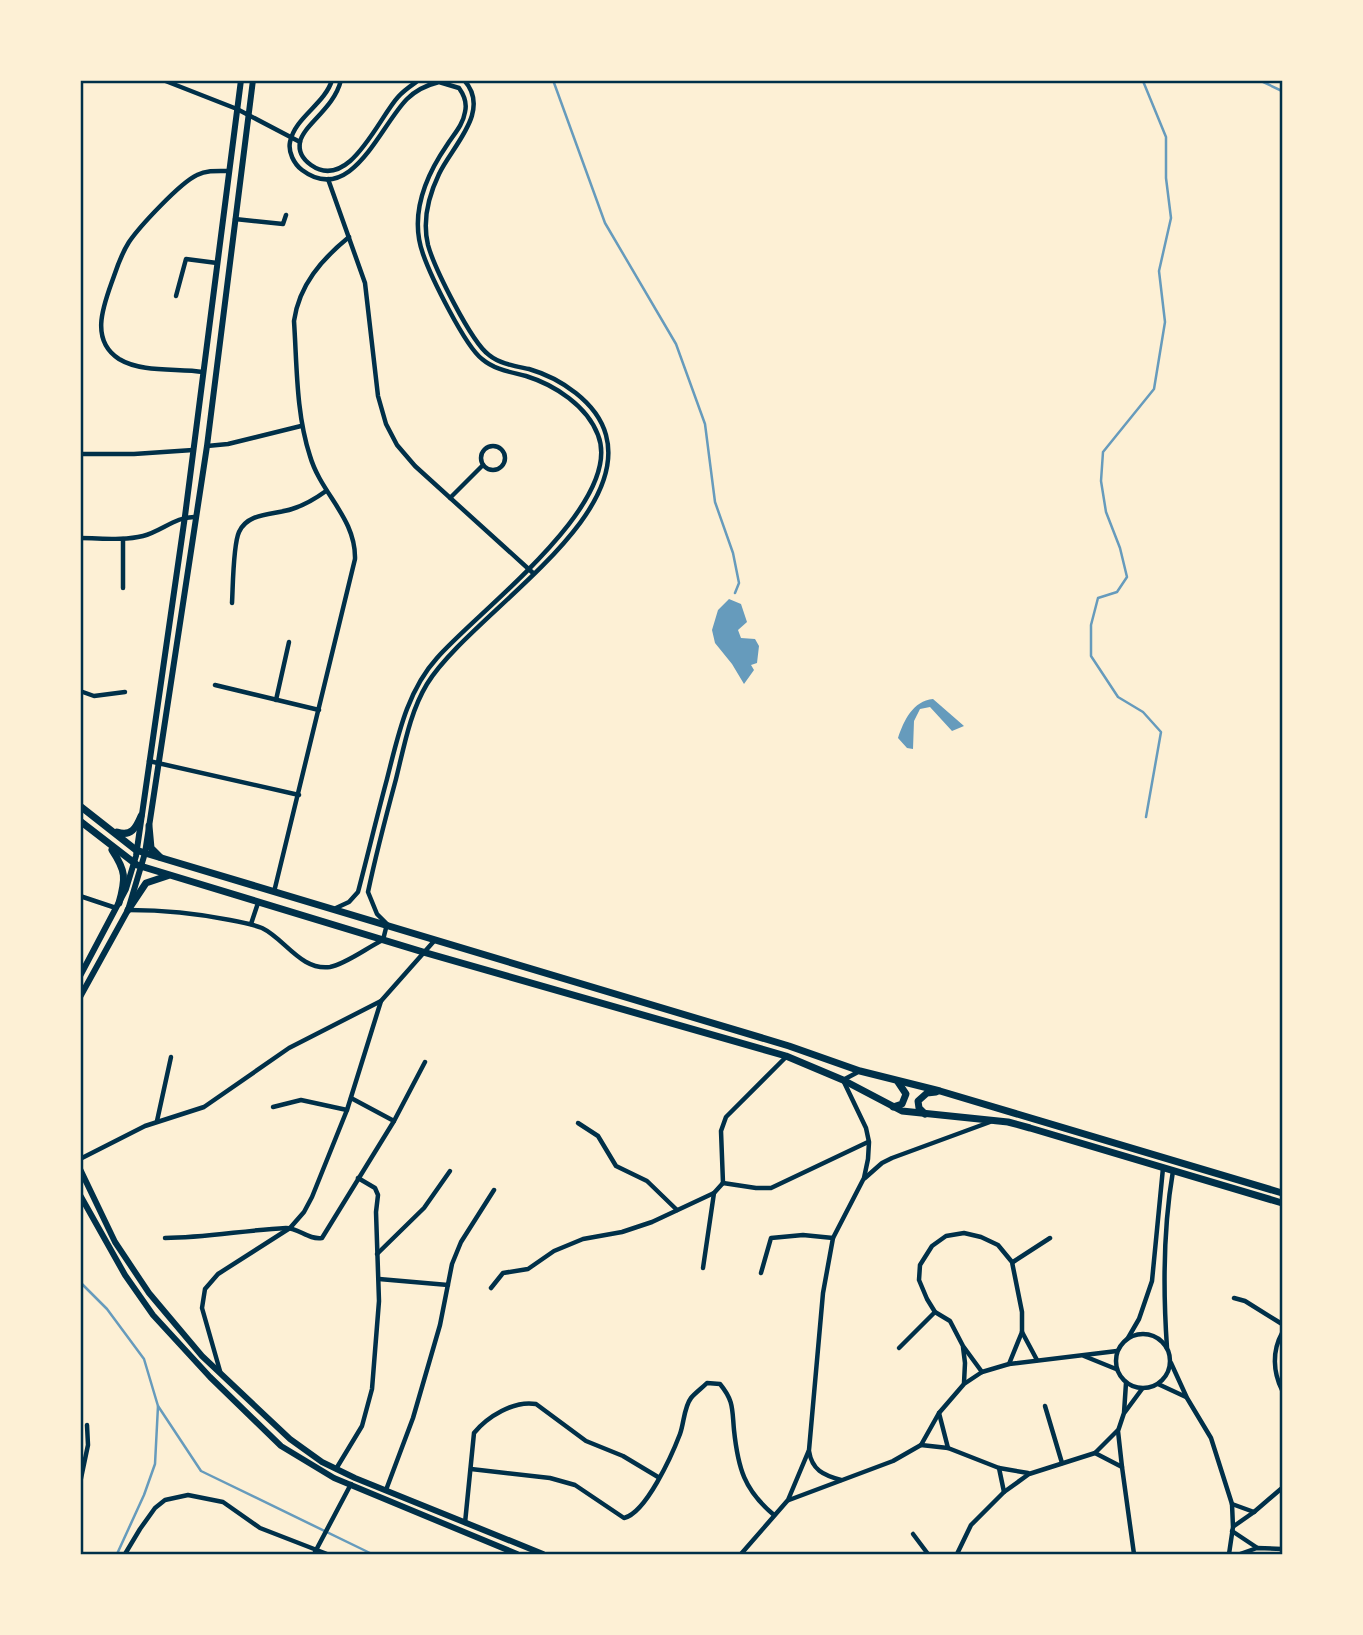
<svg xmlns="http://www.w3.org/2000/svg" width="1363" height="1635" font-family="Georgia,serif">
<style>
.water{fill:#669bbc}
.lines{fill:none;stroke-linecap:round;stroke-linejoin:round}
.stream{stroke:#669bbc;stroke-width:2.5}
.minor{stroke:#003049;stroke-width:4.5}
.secondary{stroke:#003049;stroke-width:6}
.primary{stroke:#003049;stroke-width:7}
.neatline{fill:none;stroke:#003049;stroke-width:2.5}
</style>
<rect width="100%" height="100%" fill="#fdf0d5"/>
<g class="water">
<polygon points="729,599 741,604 747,622 738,630 741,638 755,639 759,646 757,663 751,665 754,670 744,684 732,664 715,643 712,630 718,610"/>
<path d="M933,699L964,726L952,731L930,707L920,709L914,721L913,749L907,748L898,738C904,720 913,701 933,699Z"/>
</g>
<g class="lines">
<g class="stream">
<polyline points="553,80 605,223 676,344 705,424 715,502 733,553 739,583 735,593"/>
<polyline points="1259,80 1282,91"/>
<polyline points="1143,81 1166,137 1166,178 1171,218 1159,271 1165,322 1154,389 1103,452 1101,481 1106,512 1120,548 1127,577 1117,592 1098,598 1091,625 1091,656 1118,697 1143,712 1161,732 1146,817"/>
<polyline points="80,1282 107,1309 144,1359 158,1406 201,1471 372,1554"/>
<polyline points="117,1554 144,1495 155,1464 158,1406"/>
</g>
<g class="minor">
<polyline points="163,80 237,109 300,142"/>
<path d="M332,80C325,104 295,117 290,142C288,152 294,164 302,170C351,207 380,126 407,99C416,90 427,85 439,82L459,88C464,95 467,104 465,112C463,125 454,134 447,145C425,177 409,215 423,254C431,277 465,346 482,359C495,370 511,372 526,376C555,385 587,406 598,435C625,503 478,611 437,658C407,691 398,736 387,779C377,816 368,854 358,892L349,902L336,908"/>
<path d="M341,80C334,109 304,124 300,142C298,152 304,160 311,165C349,192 378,119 398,97C404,90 412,85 419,80"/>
<polyline points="328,179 365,283 378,396 386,424 397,445 415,466 533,573"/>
<polyline points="235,219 283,224 286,215"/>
<polyline points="176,296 186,259 217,263"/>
<path d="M203,372C177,368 142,373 119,359C88,339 105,302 114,276C118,264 122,253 129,242C140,226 180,183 197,175C207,170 218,171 229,171"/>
<polyline points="207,446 228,444 301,426"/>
<circle cx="493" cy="458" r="12"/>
<polyline points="80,454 134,454 193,450"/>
<polyline points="450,498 483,465"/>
<path d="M80,538C101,538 123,541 143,536C162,531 176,516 196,517"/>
<polyline points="123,588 123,539"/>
<path d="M232,603C233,586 233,545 239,532C248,512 274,515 292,509C305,505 315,499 326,491"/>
<polyline points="215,685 319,710"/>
<polyline points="80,691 94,696 125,692"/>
<polyline points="276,700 289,642"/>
<polyline points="149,761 299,795"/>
<path d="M274,892L355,559C356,518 321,494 310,456C296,413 297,366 294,321C299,285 322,259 349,237"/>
<polyline points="80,896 116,908"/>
<path d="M129,910C165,910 195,913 230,920C241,922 252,924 262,928C285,939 301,971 330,967C346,964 368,947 383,940L387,924L377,914L368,892C376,854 386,816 396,779C404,747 410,712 427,684C469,616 630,523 606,435C597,402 560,378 529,369C515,366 500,364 489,355C471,342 434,267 428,245C422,220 428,197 439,174C452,146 492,111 464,80"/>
<polyline points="251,924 258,903"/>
<polyline points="351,1098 394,1121"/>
<polyline points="273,1107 301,1100 347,1110"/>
<polyline points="157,1121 171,1057"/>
<polyline points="578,1123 598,1136 616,1166 647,1181 677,1210"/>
<polyline points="80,1159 145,1126 204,1107 289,1048 381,1001 435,940"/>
<polyline points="865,1178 882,1163 892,1158 990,1122"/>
<polyline points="723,1183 756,1188 771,1188 868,1142"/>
<polyline points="723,1183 721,1131 726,1117 786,1057"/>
<path d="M165,1238C205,1238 245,1230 286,1228C299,1228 308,1240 322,1238L394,1121L425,1062"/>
<polyline points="377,1254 424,1208 450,1171"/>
<polyline points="1013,1262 1050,1238"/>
<polyline points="703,1268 714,1193"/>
<polyline points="761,1273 771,1238 803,1235 833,1238"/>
<polyline points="379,1279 448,1285"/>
<polyline points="491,1288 503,1273 528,1269 554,1251 583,1239 622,1232 652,1222 714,1193 723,1183"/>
<polyline points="1234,1298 1245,1301 1282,1324"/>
<polyline points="1022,1332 1037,1360"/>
<path d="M1282,1333C1272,1351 1273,1372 1282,1390"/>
<circle cx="1143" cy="1361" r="27"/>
<polyline points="1128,1338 1139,1319 1152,1281 1163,1168"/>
<polyline points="963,1347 965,1363 964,1383"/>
<polyline points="899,1348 935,1312"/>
<path d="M1167,1348C1163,1290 1163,1229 1173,1171"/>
<polyline points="1084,1356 1116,1369"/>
<polyline points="1171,1363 1187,1398 1211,1438 1232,1504 1233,1527 1229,1554"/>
<polyline points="220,1371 202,1308 205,1289 218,1274 290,1228 304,1212 312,1197 347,1110 381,1001"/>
<polyline points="982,1372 963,1346 950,1321 935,1312 927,1299 919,1280 920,1265 932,1246 946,1236 964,1233 981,1237 998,1245 1012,1262 1022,1312 1022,1332 1009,1364"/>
<polyline points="1158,1384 1186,1397"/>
<polyline points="1045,1406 1062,1463"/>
<polyline points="1125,1412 1142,1389"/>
<polyline points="939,1413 948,1448"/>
<polyline points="921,1445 948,1448 999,1468 1028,1473"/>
<path d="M809,1451C812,1470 823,1475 841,1480"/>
<polyline points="1095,1453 1117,1431"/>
<polyline points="1122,1467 1134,1554"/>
<polyline points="999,1468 1004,1492"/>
<polyline points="336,1469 362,1426 372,1389 379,1301 376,1212 378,1195 375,1188 358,1178"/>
<path d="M471,1469L550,1478L575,1485L624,1518C646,1513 672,1455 680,1434C684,1423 684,1407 691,1398C695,1393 702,1388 707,1383L720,1384C734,1401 732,1409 734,1430C738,1468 744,1490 774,1515"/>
<polyline points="80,1483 88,1445 87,1425"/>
<polyline points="386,1490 413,1418 440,1325 452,1264 461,1242 494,1190"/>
<polyline points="789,1500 893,1461 921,1445 939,1413 964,1384 982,1372 1009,1364 1117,1351"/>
<polyline points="1232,1504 1254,1512 1282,1488"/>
<path d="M465,1523L474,1433C487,1417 514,1400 536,1404L586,1441L623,1456L658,1477"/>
<polyline points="1234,1526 1254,1512"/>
<polyline points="1232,1531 1256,1547"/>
<polyline points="913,1534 928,1554"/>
<polyline points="125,1554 140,1529 155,1508 165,1500 188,1495 223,1502 260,1528 327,1554"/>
<polyline points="314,1554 351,1484"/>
<polyline points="741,1554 788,1500 809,1450 823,1293 833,1238 864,1178 868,1159 869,1142 866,1128 843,1080 860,1071"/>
<polyline points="957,1554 971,1525 1004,1492 1029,1474 1095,1453 1122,1467 1118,1431 1124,1413 1126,1383"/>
<polyline points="1240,1554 1257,1548 1282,1549"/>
</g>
<g class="secondary">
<polyline points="80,976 126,889 136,856 185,516 241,80"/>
<polyline points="80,997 128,910 145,853 207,446 253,80"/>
<polyline points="80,1169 115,1242 149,1293 202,1356 290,1439 322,1462 355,1478 543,1554"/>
<polyline points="80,1195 125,1275 153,1315 210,1377 281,1446 334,1478 517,1554"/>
</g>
<g class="primary">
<polyline points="80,806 136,850 145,853 789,1046 860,1071 940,1091 1282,1193"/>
<polyline points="80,821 137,865 423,952 786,1056 843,1080 902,1111 1008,1122 1030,1128 1282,1203"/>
<polyline points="149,826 151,848 160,857"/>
<path d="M117,832C131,837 136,828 141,816"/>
<path d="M112,850C126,871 126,878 119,903"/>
<polyline points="128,910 146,883 167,876"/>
<polyline points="893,1107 902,1104 906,1094 898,1082"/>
<polyline points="925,1114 919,1108 918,1101 927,1093 936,1092"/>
</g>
</g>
<rect width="1363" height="1635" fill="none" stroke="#fdf0d5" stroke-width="164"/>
<rect x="82" y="82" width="1199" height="1471" class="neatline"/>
</svg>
